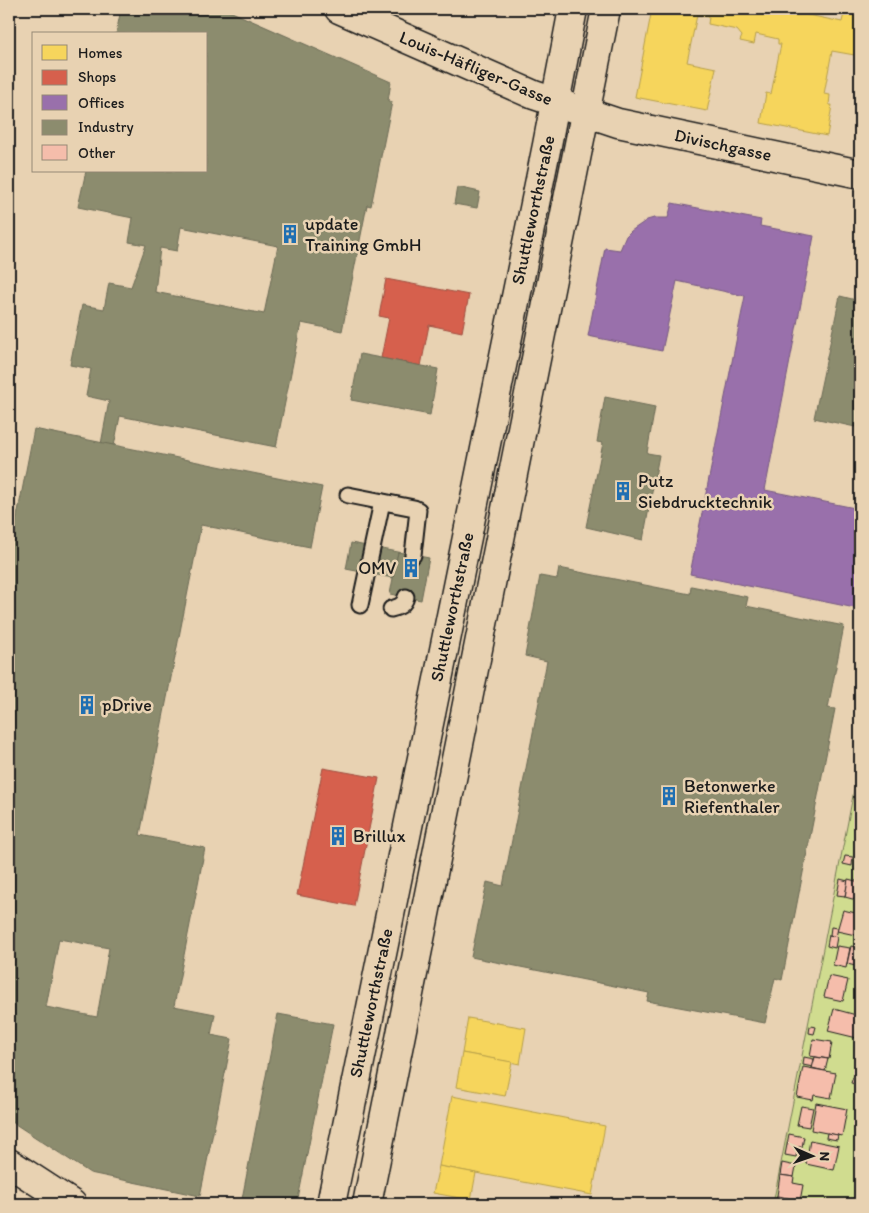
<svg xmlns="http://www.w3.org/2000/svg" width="869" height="1213" font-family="Itim,sans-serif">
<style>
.green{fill:#d0dc8f;stroke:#767c56}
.homes{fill:#f6d55c;stroke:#b59e49}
.shops{fill:#d6604d;stroke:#9e4c3e}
.offices{fill:#9970ab;stroke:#745780}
.industry{fill:#8c8c6e;stroke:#6a6a55;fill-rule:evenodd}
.building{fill:#f5bdab;stroke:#1c1c1c}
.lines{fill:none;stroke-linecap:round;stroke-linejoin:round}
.service-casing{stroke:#1c1c1c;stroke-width:19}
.minor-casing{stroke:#1c1c1c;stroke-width:31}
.primary-casing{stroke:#1c1c1c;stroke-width:31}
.service{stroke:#e8d2b2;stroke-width:15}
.minor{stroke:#e8d2b2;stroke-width:28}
.primary{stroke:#e8d2b2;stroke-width:28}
.labels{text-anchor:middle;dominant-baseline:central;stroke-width:5;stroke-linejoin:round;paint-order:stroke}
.street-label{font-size:18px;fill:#1c1c1c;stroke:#e8d2b2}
.poi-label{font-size:18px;fill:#1c1c1c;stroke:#e8d2b2;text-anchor:start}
</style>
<rect width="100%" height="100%" fill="#e8d2b2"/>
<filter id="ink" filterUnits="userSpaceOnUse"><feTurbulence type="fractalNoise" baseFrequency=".02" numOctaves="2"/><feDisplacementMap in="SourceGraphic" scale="10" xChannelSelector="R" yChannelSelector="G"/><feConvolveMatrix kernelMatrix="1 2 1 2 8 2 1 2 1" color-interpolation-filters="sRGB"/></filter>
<g filter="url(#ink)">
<polygon class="green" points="860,760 860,1204 773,1204"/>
<g class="homes">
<polygon points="652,9 790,9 789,11 842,22 845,9 860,9 860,56 832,51 824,94 830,95 829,105 832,105 827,136 761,123 766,93 771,94 781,44 778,44 778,39 756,34 754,44 740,41 742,36 737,30 708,24 709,17 697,15 687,62 716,68 707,111 635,97"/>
<polygon points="468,1018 526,1028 520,1064 462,1053"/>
<polygon points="462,1053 512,1062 505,1096 456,1087"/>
<polygon points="452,1096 605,1126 592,1195 439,1166"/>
<polygon points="439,1166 476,1173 471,1200 433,1193"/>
</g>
<g class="shops">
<polygon points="386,279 469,295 462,332 429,325 421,366 381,358 389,318 379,316"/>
<polygon points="323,768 379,778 354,906 297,895"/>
</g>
<g class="offices">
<polygon points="471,9 515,9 497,13"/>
<polygon points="672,203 761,220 760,226 814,236 765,490 860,509 860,582 855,608 690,574 745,296 677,281 662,351 588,336 605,248 620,250 626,236 631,231 647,220 654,218 668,218"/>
</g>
<g class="industry">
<path d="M121,9H225L391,82L388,101L392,102L371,206L367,205L342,331L301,323L276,447L120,416L114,446L101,444L109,401L86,396L91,369L70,365L82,305L104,309L109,283L131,287L146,245L129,242L133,218L78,207L86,171H206V34H116ZM181,227L278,246L264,314L155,292L160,248L177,251Z"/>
<polygon points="457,187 480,192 477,208 454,204"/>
<polygon points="840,296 860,301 860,428 814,418"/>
<polygon points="360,354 438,369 430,415 351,400"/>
<polygon points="605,397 655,407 647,453 659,455 643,540 586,527 603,443 597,442"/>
<path d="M34,429L322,487L310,547L201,525L140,835L205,848L174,1006L215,1014L211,1035L232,1039L200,1196L90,1173L9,1120V558ZM59,939L109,948L97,1017L46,1007Z"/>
<polygon points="351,543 398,552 393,578 346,569"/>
<polygon points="398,552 429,558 421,600 390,594"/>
<polygon points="559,568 690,594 691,586 748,597 746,606 844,626 828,708 835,709 782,980 775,978 765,1023 647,1001 649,993 471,957 487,882 503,886 547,661 525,656 540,576 557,579"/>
<polygon points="278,1014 333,1024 297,1204 241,1204"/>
</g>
<g class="building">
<polygon points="860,787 860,803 856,802"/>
<polygon points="860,812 860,831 857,831"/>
<polygon points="845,856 853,857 852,866 843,864"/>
<polygon points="840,879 848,881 845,896 837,895"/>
<polygon points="848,879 860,882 860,901 845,897"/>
<polygon points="843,910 860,914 860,936 837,931"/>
<polygon points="831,927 838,928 836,937 830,935"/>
<polygon points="829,935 837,937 835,948 827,946"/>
<polygon points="837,946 850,948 846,968 833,965"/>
<polygon points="851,946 860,948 860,967 847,964"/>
<polygon points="829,976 848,980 843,1001 824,997"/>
<polygon points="834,1009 860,1016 860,1025 857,1038 828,1031"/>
<polygon points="810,1026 816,1027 814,1034 809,1033"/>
<polygon points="813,1039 832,1042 829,1059 810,1056"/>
<polygon points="804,1057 814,1059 813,1067 803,1065"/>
<polygon points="815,1057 828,1059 825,1071 812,1068"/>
<polygon points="803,1067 836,1073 831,1098 814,1095 813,1100 797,1097"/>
<polygon points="853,1077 860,1078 860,1085 851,1083"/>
<polygon points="816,1103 847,1109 842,1136 811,1130"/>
<polygon points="801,1106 813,1108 809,1127 797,1125"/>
<polygon points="827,1133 838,1135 837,1140 826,1138"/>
<polygon points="789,1134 804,1137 802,1147 798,1147 796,1157 785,1155"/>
<polygon points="810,1140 839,1146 834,1170 806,1164"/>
<polygon points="782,1163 796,1166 794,1177 780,1175"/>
<polygon points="780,1175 794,1177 793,1183 803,1185 800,1201 777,1196"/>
<polygon points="777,1196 792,1199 791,1204 793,1204 775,1204"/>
</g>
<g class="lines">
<g class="service-casing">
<g id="service">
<polyline points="348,495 414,508 418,510 413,555"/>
<polyline points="360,605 382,502"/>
<path d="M391,609C399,607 404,605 406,597"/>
</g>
</g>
<g class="minor-casing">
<g id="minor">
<polyline points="339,9 534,95 618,123 860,174"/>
<polyline points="9,1163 72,1204"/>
</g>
</g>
<g class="primary-casing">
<g id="primary">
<polyline points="331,1204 547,145 573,9"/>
<polyline points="367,1204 606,9"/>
</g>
</g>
<use href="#service" class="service"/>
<use href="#minor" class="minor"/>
<use href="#primary" class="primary"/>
</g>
</g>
<defs>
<g id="building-bare" transform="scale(1.5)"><path d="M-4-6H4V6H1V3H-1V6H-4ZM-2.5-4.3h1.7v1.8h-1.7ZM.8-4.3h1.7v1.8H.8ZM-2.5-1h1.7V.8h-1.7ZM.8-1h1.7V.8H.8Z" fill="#1f6fb2" stroke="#e8d2b2" stroke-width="2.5" paint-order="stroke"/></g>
</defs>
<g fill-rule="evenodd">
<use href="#building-bare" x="290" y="234"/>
<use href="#building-bare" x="623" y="491"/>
<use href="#building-bare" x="411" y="568"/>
<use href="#building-bare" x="87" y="705"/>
<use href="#building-bare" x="669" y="796"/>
<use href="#building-bare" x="338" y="836"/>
</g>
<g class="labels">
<g class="street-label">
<text transform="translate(476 68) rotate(23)">Louis-Häfliger-Gasse</text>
<text transform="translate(723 145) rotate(12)">Divischgasse</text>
<text transform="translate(533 210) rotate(-78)">Shuttleworthstraße</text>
<text transform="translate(452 607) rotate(-78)">Shuttleworthstraße</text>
<text transform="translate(371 1003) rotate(-78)">Shuttleworthstraße</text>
</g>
<g class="poi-label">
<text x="305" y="224">update<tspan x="305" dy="21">Training GmbH</tspan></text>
<text x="638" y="481">Putz<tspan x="638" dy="21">Siebdrucktechnik</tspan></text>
<text x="396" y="568" text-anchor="end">OMV</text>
<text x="102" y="705">pDrive</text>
<text x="684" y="786">Betonwerke<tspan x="684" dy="21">Riefenthaler</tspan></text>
<text x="353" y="836">Brillux</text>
</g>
</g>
<rect width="869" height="1213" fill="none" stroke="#e8d2b2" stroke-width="30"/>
<rect x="15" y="15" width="839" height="1183" fill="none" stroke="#1c1c1c" stroke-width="2" filter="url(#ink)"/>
<rect x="32" y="32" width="175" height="140" fill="#e8d2b2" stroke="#968976"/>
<rect x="42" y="45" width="25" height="15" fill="#f6d55c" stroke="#968976"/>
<text x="78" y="58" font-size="15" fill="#1c1c1c">Homes</text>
<rect x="42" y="70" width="25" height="15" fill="#d6604d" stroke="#968976"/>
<text x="78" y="82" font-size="15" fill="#1c1c1c">Shops</text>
<rect x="42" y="95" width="25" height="15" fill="#9970ab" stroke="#968976"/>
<text x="78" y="108" font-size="15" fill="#1c1c1c">Offices</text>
<rect x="42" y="120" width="25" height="15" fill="#8c8c6e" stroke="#968976"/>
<text x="78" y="132" font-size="15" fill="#1c1c1c">Industry</text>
<rect x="42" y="145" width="25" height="15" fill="#f5bdab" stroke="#968976"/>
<text x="78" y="158" font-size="15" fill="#1c1c1c">Other</text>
<g transform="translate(812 1156) rotate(92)" stroke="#e8d2b2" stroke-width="4" paint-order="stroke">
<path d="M0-4L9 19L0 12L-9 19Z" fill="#1c1c1c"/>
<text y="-8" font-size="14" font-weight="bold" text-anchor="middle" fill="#1c1c1c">N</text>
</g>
</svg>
